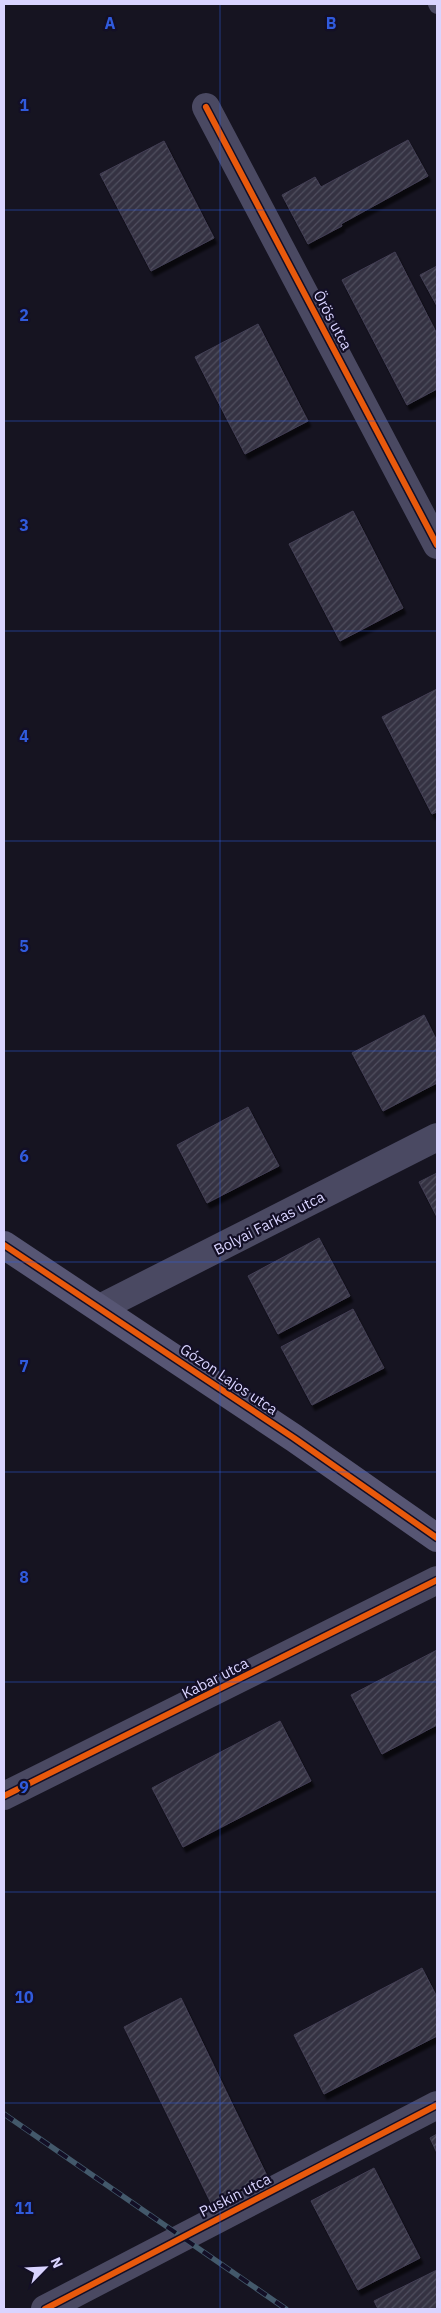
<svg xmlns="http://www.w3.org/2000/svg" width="441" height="2313" font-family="'IBM Plex Sans',sans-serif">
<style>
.building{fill:url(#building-hatch);stroke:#433f54;filter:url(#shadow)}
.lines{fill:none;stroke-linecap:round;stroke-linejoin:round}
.service{stroke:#4a4962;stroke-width:16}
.minor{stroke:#4a4962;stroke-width:28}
.secondary{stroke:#575674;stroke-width:28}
.rail-casing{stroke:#43596b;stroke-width:5.5}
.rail{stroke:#130f26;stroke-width:4;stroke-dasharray:11;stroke-linecap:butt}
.cycleway-casing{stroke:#130f26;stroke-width:9}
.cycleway{stroke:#e8590c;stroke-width:6}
.grid{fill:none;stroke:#305bdc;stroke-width:1;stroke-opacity:0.55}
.labels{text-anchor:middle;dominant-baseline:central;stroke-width:4.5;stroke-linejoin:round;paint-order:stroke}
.street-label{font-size:15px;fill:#d9d4ff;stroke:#130f26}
.grid-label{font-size:16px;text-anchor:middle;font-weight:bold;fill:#305bdc;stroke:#130f26;stroke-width:4.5;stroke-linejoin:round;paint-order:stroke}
</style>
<defs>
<pattern id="building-hatch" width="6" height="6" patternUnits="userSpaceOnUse" patternTransform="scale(1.25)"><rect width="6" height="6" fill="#343243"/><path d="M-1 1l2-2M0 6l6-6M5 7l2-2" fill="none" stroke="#514f5f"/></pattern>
<filter id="shadow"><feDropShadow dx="3" dy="5.5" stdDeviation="1" flood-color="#0009"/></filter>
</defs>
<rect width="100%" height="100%" fill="#161421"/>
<g class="building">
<polygon points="408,140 428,176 341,224 342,226 308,244 282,195 315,177 321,187"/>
<polygon points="164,141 214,238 151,271 100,174"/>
<polygon points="395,252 437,334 437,389 407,405 342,280"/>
<polygon points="437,266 437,306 420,275"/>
<polygon points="258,324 308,421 245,454 195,357"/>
<polygon points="353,511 403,608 340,641 289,544"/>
<polygon points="437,689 437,812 432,814 382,717"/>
<polygon points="424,1015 437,1041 437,1083 383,1111 352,1053"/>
<polygon points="248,1107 279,1166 207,1203 177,1145"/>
<polygon points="437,1173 437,1217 419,1182"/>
<polygon points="319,1238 350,1296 278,1334 248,1276"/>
<polygon points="353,1309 384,1368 312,1405 281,1347"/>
<polygon points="437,1650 437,1725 382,1754 351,1695"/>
<polygon points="280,1721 311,1781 183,1847 152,1788"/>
<polygon points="422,1968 437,1997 437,2036 324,2094 294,2035"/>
<polygon points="181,1998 267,2176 211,2203 124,2027"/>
<polygon points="437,2134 437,2153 430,2138"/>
<polygon points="374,2168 420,2258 358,2290 311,2201"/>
<polygon points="437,2270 437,2309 378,2309 374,2301"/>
</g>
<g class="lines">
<polyline class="service" points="436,4 437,6"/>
<g class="minor">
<polyline points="206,107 437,545"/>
<polyline points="100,1308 437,1137"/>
<polyline points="4,1796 437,1580"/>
<polyline points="45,2309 437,2105"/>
</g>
<polyline class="secondary" points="4,1245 294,1438 437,1538"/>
<g class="rail-casing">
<polyline id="rail" points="4,2114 286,2309"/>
</g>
<use href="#rail" class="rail"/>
<g class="cycleway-casing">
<g id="cycleway">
<polyline points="206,107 437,545"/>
<polyline points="4,1245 294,1438 437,1538"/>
<polyline points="4,1796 437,1580"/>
<polyline points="45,2309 437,2105"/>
</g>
</g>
<use href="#cycleway" class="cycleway"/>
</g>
<path class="grid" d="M220,4V2309M4,210H437M4,421H437M4,631H437M4,841H437M4,1051H437M4,1262H437M4,1472H437M4,1682H437M4,1892H437M4,2103H437"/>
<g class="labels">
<g class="street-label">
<text transform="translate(333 320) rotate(62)">Örös utca</text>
<text transform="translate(269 1223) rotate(-27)">Bolyai Farkas utca</text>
<text transform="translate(229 1379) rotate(34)">Gózon Lajos utca</text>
<text transform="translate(215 1678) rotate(-27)">Kabar utca</text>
<text transform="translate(235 2195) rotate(-27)">Puskin utca</text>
</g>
</g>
<g class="grid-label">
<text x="110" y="29">A</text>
<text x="331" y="29">B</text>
<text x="24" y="111">1</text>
<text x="24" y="321">2</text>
<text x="24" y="531">3</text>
<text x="24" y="742">4</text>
<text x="24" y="952">5</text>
<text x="24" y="1162">6</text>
<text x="24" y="1372">7</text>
<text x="24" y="1583">8</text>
<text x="24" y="1793">9</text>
<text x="24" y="2003">10</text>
<text x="24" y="2214">11</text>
</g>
<rect width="441" height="2313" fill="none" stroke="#d9d4ff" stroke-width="10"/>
<g transform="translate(45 2268) rotate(66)" stroke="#130f26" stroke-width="4" paint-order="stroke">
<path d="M0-4L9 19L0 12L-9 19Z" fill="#d9d4ff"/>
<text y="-8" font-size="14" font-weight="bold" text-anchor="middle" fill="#d9d4ff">N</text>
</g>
</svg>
